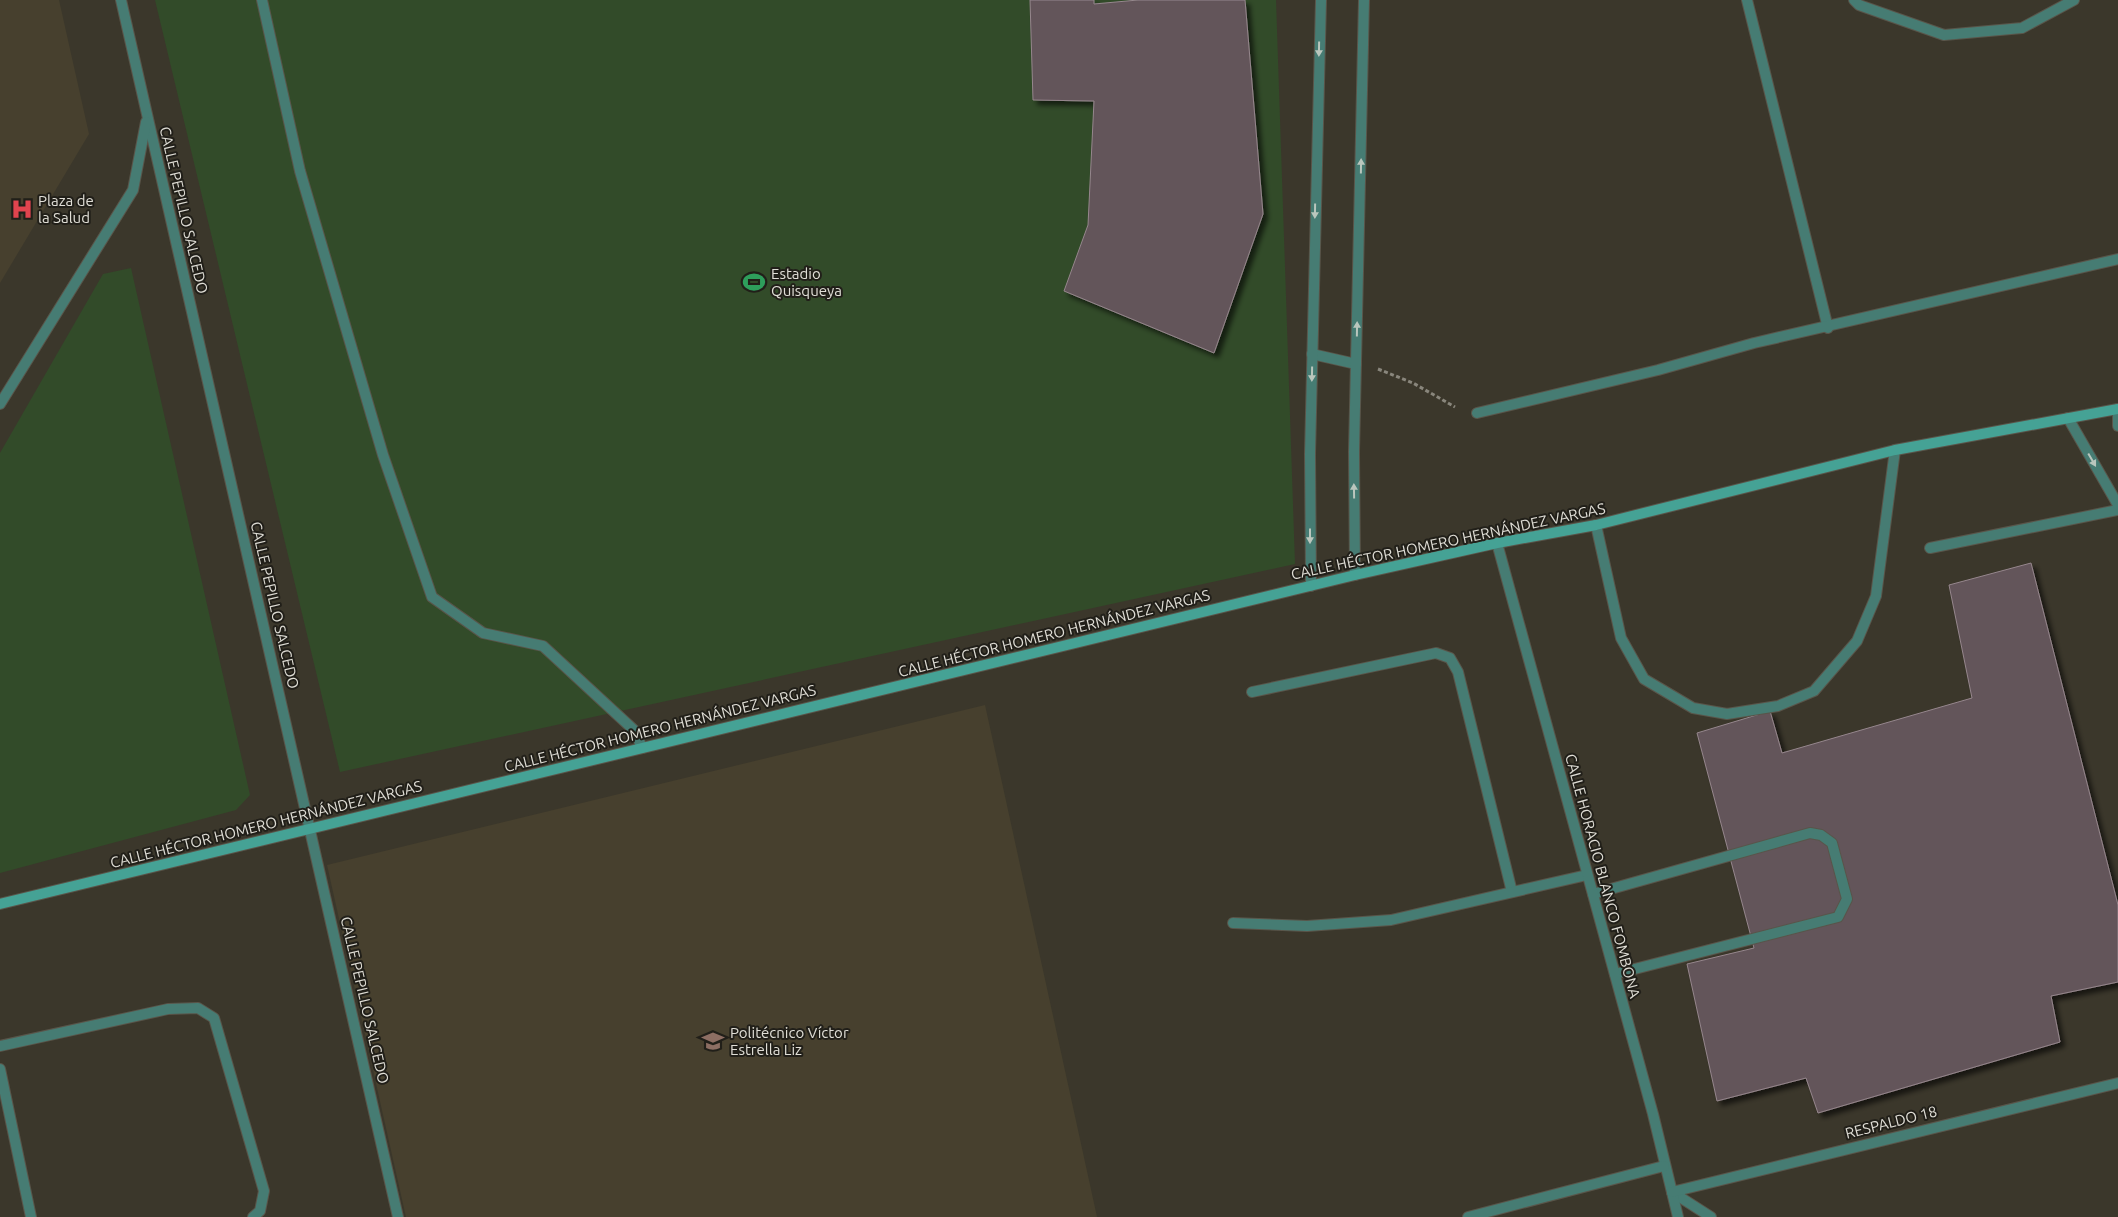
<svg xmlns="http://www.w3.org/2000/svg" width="2118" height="1217" font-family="Ubuntu,sans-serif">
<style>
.built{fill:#47402e}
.green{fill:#324b29}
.building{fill:#63545a;stroke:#96878d;filter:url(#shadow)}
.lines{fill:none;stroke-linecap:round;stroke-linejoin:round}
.lane-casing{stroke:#59554a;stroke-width:12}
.street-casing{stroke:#59554a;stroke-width:12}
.secondary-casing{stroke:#59554a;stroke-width:12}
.path{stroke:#89867c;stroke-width:3;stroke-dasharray:4 2.5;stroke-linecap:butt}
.lane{stroke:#467c73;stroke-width:10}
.street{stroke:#467c73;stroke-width:10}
.secondary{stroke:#45a295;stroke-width:10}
.oneway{fill:#bac6bd}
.labels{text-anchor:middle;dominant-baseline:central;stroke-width:4;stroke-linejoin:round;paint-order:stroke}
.poi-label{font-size:15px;fill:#e0ded6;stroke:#211f19;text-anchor:start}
.street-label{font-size:15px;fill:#e0ded6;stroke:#211f19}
</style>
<defs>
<filter id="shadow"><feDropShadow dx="4.5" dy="4.5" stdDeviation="2.5" flood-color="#0009"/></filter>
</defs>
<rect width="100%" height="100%" fill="#3b372b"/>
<g class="built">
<polygon points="0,0 59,0 89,134 0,283"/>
<polygon points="985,705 1097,1217 406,1217 327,865"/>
</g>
<g class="green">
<polygon points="155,0 1276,0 1295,564 340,772"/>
<polygon points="131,268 250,795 236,810 0,873 0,453 103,274"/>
</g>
<g class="building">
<polygon points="1030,0 1094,0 1094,4 1138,0 1245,0 1263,214 1214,353 1064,291 1088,225 1094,101 1033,100"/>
<polygon points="2031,563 2118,905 2118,982 2051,996 2060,1042 1818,1113 1806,1078 1717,1101 1687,964 1754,948 1697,733 1770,711 1782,753 1972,698 1949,585"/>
</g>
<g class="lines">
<g class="lane-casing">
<g id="lane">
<polyline points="262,0 300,171 383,455 432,597 483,633 543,646 635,731 642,748"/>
<polyline points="1747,0 1828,328"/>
<polyline points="1854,0 1859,5 1944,35 2022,28 2074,0"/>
<polyline points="1312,354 1356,364"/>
<polyline points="1477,413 1658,370 1754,343 2118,259"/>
<polyline points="1596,525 1621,638 1644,679 1693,708 1727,714 1778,706 1814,691 1857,641 1876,596 1895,450"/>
<polyline points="1930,548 2118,510"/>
<polyline points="1355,575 1354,452 1364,0"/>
<polyline points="1311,586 1310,454 1321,0"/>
<polyline points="1252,692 1436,653 1450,658 1458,672 1512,892"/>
<polyline points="1593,894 1810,833 1821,835 1832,843 1847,899 1838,917 1615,974"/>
<polyline points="1233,923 1307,926 1391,920 1587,875"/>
<polyline points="0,1046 168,1009 198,1008 214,1018 264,1191 260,1211 253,1217"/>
<polyline points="0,1069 31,1217"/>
<polyline points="1672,1192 1711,1217"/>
</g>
</g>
<g class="street-casing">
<g id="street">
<polyline points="121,0 398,1217"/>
<polyline points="0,404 133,190 146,122"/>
<polyline points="2118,409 2118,426"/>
<polyline points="2068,418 2118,505"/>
<polyline points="1497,543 1653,1114 1678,1217"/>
<polyline points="1672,1192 2118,1083"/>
<polyline points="1468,1217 1664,1166"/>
</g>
</g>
<g class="secondary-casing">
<polyline id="secondary" points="0,904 1355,575 1497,543 1596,525 1895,450 2118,409"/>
</g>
<polyline class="path" points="1378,369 1413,383 1455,407"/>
<use href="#lane" class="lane"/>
<use href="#street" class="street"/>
<use href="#secondary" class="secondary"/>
</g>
<defs><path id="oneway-solid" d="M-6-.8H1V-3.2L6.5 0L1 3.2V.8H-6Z" transform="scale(1.25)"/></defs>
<g class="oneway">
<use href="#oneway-solid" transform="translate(1319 49) rotate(91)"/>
<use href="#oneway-solid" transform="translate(1361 166) rotate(-89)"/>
<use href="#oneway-solid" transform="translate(1315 211) rotate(91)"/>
<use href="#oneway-solid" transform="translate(1357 329) rotate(-89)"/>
<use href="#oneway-solid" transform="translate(1312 374) rotate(91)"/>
<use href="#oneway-solid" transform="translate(2092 460) rotate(60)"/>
<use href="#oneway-solid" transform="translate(1354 491) rotate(-91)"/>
<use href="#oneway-solid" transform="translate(1310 536) rotate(90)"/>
</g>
<defs>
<g id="hospital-bare" transform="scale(1.725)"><path d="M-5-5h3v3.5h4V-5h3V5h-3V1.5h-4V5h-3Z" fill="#e0444e" stroke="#211f19" stroke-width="2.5" paint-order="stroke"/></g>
<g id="stadium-bare" transform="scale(1.725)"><path d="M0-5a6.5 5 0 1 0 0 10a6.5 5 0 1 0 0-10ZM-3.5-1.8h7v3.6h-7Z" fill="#2e9e5b" stroke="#211f19" stroke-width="2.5" paint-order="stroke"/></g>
<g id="school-bare" transform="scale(1.725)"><path d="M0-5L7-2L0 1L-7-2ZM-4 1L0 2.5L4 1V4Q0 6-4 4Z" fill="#8d6e63" stroke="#211f19" stroke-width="2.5" paint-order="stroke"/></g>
</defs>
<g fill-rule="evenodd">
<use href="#hospital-bare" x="22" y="209"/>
<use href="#stadium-bare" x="754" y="282"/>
<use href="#school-bare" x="713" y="1041"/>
</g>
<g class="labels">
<g class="poi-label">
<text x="38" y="200">Plaza de<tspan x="38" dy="17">la Salud</tspan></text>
<text x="771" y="273">Estadio<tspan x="771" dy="17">Quisqueya</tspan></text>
<text x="730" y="1032">Politécnico Víctor<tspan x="730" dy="17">Estrella Liz</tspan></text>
</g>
<g class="street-label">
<text transform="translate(184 210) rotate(77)">CALLE PEPILLO SALCEDO</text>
<text transform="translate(1448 541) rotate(-12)">CALLE HÉCTOR HOMERO HERNÁNDEZ VARGAS</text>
<text transform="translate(275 605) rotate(77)">CALLE PEPILLO SALCEDO</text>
<text transform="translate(1054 633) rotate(-14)">CALLE HÉCTOR HOMERO HERNÁNDEZ VARGAS</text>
<text transform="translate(660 728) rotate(-14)">CALLE HÉCTOR HOMERO HERNÁNDEZ VARGAS</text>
<text transform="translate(266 824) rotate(-14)">CALLE HÉCTOR HOMERO HERNÁNDEZ VARGAS</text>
<text transform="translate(1603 876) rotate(75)">CALLE HORACIO BLANCO FOMBONA</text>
<text transform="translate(365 1000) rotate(77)">CALLE PEPILLO SALCEDO</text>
<text transform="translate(1891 1122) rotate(-14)">RESPALDO 18</text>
</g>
</g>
</svg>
